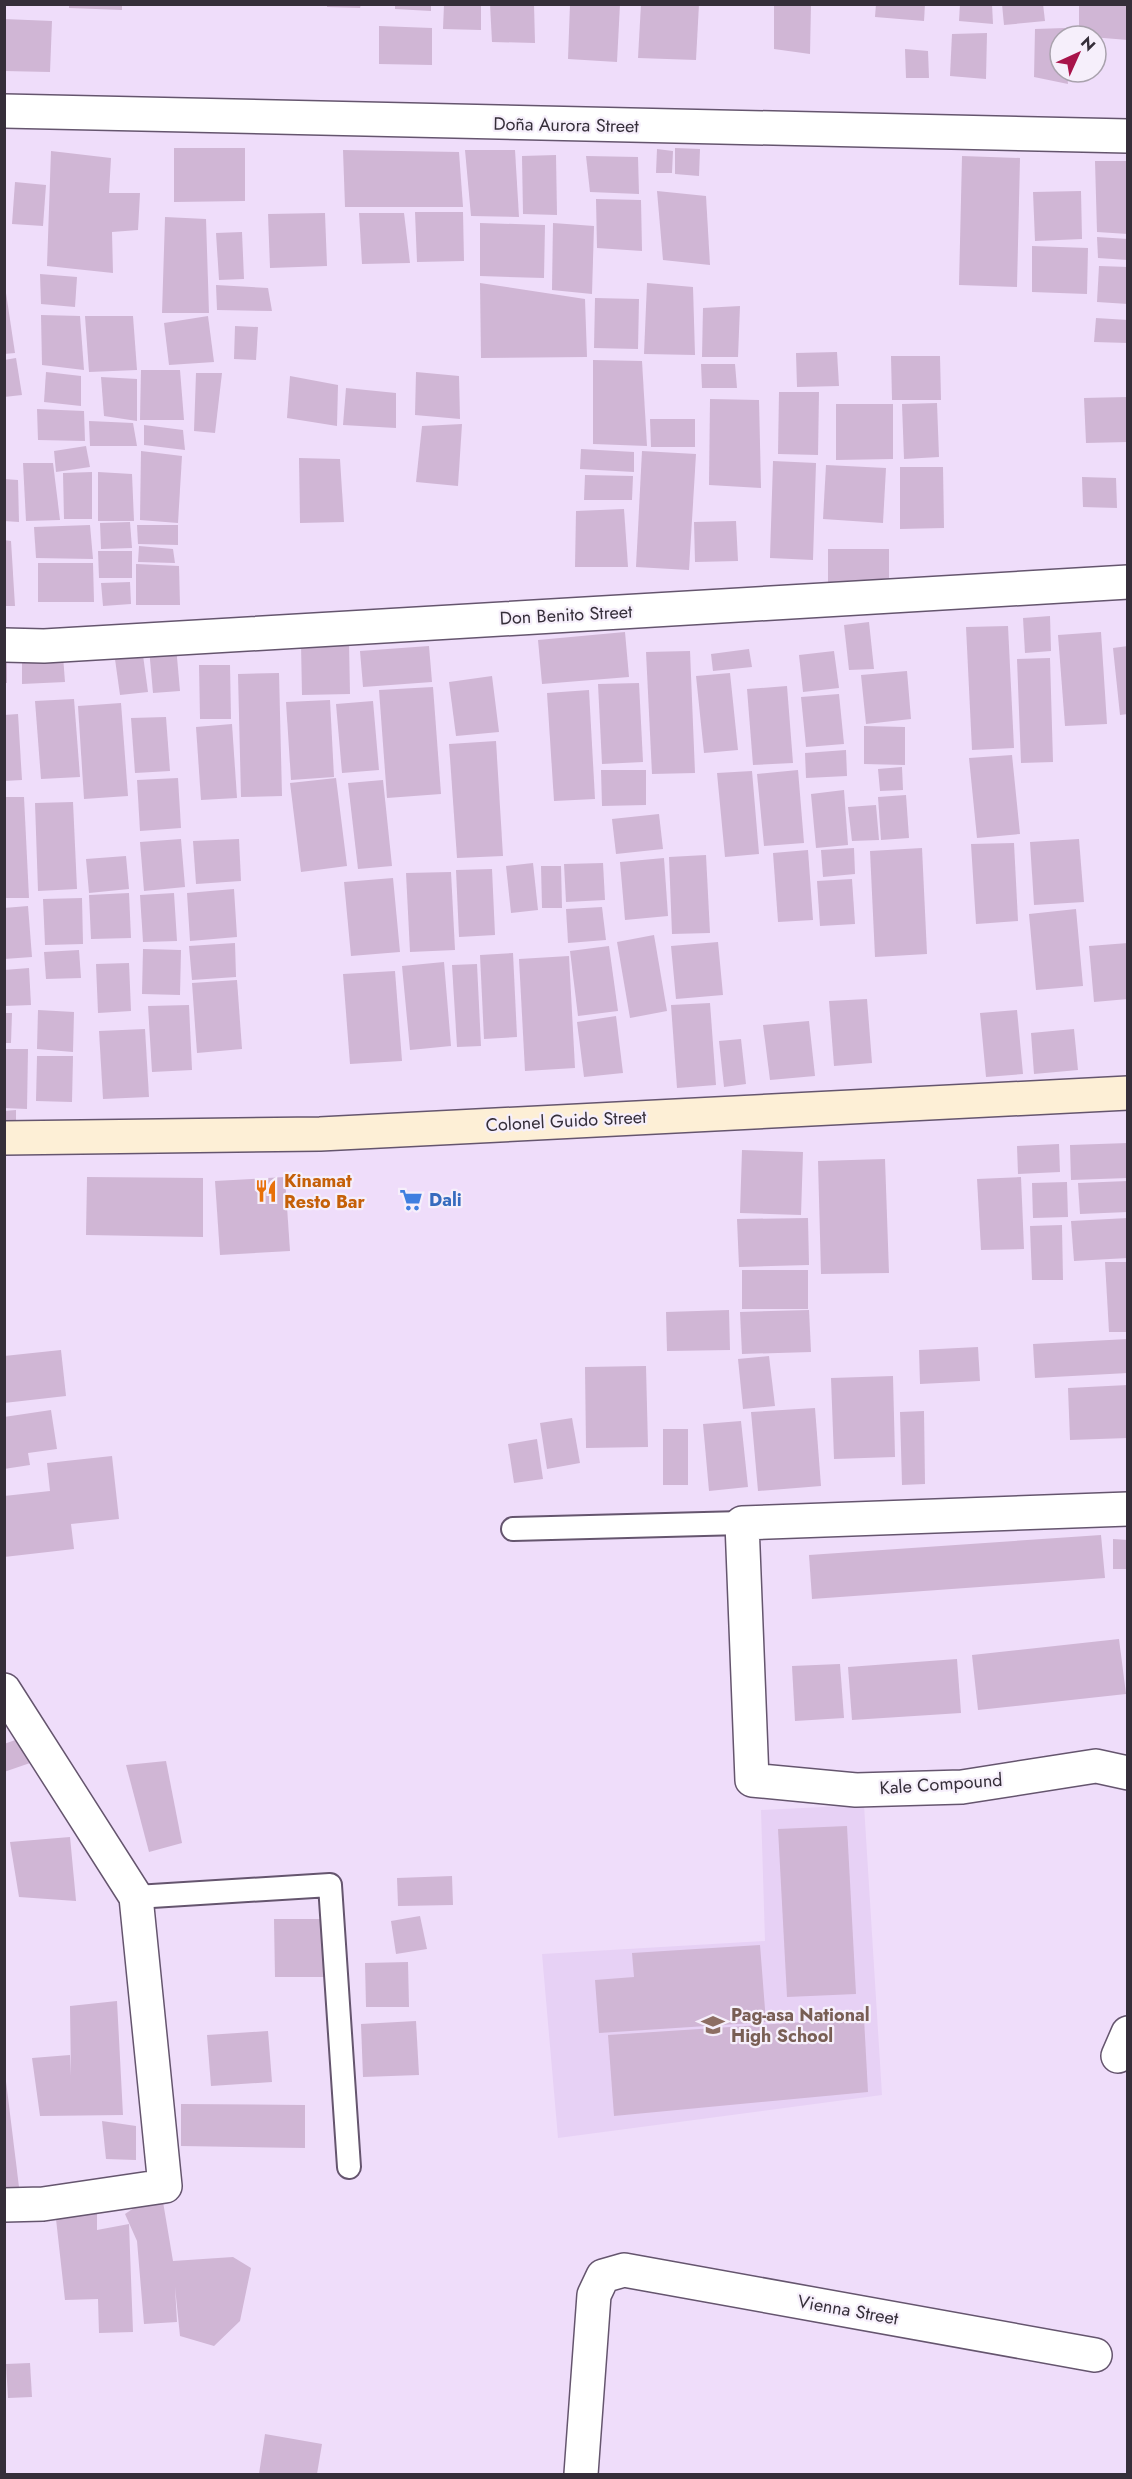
<svg xmlns="http://www.w3.org/2000/svg" width="1132" height="2479" font-family="Jost,sans-serif">
<style>
.built{fill:#e7d1f5}
.building{fill:#d0b6d5}
.lines{fill:none;stroke-linecap:round;stroke-linejoin:round}
.lane-casing{stroke:#65556e;stroke-width:26}
.street-casing{stroke:#65556e;stroke-width:36}
.secondary-casing{stroke:#65556e;stroke-width:36}
.lane{stroke:#fff;stroke-width:22}
.street{stroke:#fff;stroke-width:33}
.secondary{stroke:#fdefd6;stroke-width:33}
.labels{text-anchor:middle;dominant-baseline:central;stroke-width:4.5;stroke-linejoin:round;paint-order:stroke}
.street-label{font-size:18px;fill:#352e39;stroke:#f6effb}
.food-label{font-size:18px;font-weight:bold;fill:#c56008;stroke:#f6effb;text-anchor:start}
.shop-label{font-size:18px;font-weight:bold;fill:#366cbe;stroke:#f6effb;text-anchor:start}
.education-label{font-size:18px;font-weight:bold;fill:#785e54;stroke:#f6effb;text-anchor:start}
</style>
<rect width="100%" height="100%" fill="#efddfa"/>
<polygon class="built" points="864,1805 882,2095 558,2138 542,1954 765,1941 761,1810"/>
<g class="building">
<polygon points="69,4 122,4 122,10 69,8"/>
<polygon points="327,4 361,4 360,8 327,7"/>
<polygon points="395,4 431,4 431,11 395,9"/>
<polygon points="444,4 481,4 481,30 443,29"/>
<polygon points="490,4 534,4 535,43 492,42"/>
<polygon points="570,4 620,4 617,62 568,59"/>
<polygon points="641,4 699,4 696,60 638,58"/>
<polygon points="774,4 811,4 810,54 774,49"/>
<polygon points="876,4 925,4 924,21 875,17"/>
<polygon points="960,4 992,4 993,24 959,21"/>
<polygon points="1002,4 1043,4 1045,21 1004,25"/>
<polygon points="1079,4 1128,4 1128,40 1079,36"/>
<polygon points="4,19 52,21 50,72 4,71"/>
<polygon points="379,26 432,28 432,65 379,64"/>
<polygon points="1065,28 1065,36 1060,36 1060,72 1067,72 1068,84 1034,77 1035,29"/>
<polygon points="987,33 986,79 950,76 952,34"/>
<polygon points="905,49 928,51 929,78 906,78"/>
<polygon points="174,148 245,148 245,201 174,202"/>
<polygon points="675,148 700,149 699,176 675,174"/>
<polygon points="657,149 673,151 672,173 656,173"/>
<polygon points="343,150 459,152 463,207 345,207"/>
<polygon points="465,150 515,150 519,217 471,216"/>
<polygon points="51,151 111,158 109,193 140,193 138,230 112,232 113,273 47,266"/>
<polygon points="556,155 557,215 523,214 522,156"/>
<polygon points="586,156 638,157 639,194 590,192"/>
<polygon points="962,156 1020,158 1017,287 959,285"/>
<polygon points="1095,161 1128,161 1128,234 1097,232"/>
<polygon points="15,182 46,185 43,226 12,224"/>
<polygon points="657,191 706,196 710,265 663,260"/>
<polygon points="1081,191 1082,239 1035,241 1033,192"/>
<polygon points="596,199 641,200 642,251 597,248"/>
<polygon points="415,212 463,212 464,261 417,262"/>
<polygon points="325,213 327,266 270,268 268,214"/>
<polygon points="359,213 404,213 410,263 362,264"/>
<polygon points="165,217 206,219 209,313 162,313"/>
<polygon points="480,223 545,225 544,278 480,276"/>
<polygon points="553,223 594,226 592,294 552,290"/>
<polygon points="242,232 244,279 219,280 216,233"/>
<polygon points="1097,237 1128,239 1128,260 1098,258"/>
<polygon points="1032,246 1088,248 1087,294 1032,292"/>
<polygon points="1099,266 1128,267 1128,304 1097,302"/>
<polygon points="40,274 77,277 75,307 41,304"/>
<polygon points="480,283 585,299 587,357 481,358"/>
<polygon points="647,283 693,287 695,355 644,354"/>
<polygon points="216,285 268,288 272,311 217,310"/>
<polygon points="4,293 6,293 15,353 4,354"/>
<polygon points="595,298 639,299 638,349 594,348"/>
<polygon points="740,306 738,357 702,357 703,308"/>
<polygon points="41,315 80,316 84,370 42,365"/>
<polygon points="85,316 133,316 137,370 89,372"/>
<polygon points="208,316 214,362 169,365 164,323"/>
<polygon points="1096,318 1128,320 1128,343 1094,342"/>
<polygon points="235,326 258,327 256,360 234,359"/>
<polygon points="837,352 839,386 797,387 796,353"/>
<polygon points="891,356 940,356 941,400 892,400"/>
<polygon points="16,358 22,395 4,397 4,360"/>
<polygon points="593,360 642,361 647,446 593,444"/>
<polygon points="701,364 735,364 737,388 702,388"/>
<polygon points="141,370 180,370 184,420 140,420"/>
<polygon points="46,372 81,376 81,406 44,402"/>
<polygon points="416,372 459,376 460,419 415,415"/>
<polygon points="196,373 222,373 215,433 194,431"/>
<polygon points="290,376 338,385 337,426 287,418"/>
<polygon points="101,377 137,379 137,421 104,416"/>
<polygon points="346,388 396,393 396,428 343,425"/>
<polygon points="779,392 819,392 818,455 778,454"/>
<polygon points="1128,397 1128,442 1086,443 1084,398"/>
<polygon points="710,399 759,400 761,488 709,485"/>
<polygon points="937,403 939,457 904,459 902,404"/>
<polygon points="836,404 893,404 893,459 836,460"/>
<polygon points="37,409 84,411 85,441 38,440"/>
<polygon points="650,419 695,419 695,447 651,447"/>
<polygon points="89,421 133,423 137,446 90,446"/>
<polygon points="462,424 458,486 416,482 422,426"/>
<polygon points="144,425 183,430 185,450 144,445"/>
<polygon points="86,446 90,467 56,472 54,451"/>
<polygon points="581,449 634,452 634,472 580,469"/>
<polygon points="141,451 182,456 178,523 140,520"/>
<polygon points="642,451 696,454 689,570 636,567"/>
<polygon points="299,458 340,459 344,522 300,523"/>
<polygon points="773,461 816,463 813,560 770,558"/>
<polygon points="23,463 53,463 60,520 26,521"/>
<polygon points="826,465 886,468 883,523 823,519"/>
<polygon points="900,467 943,467 944,528 900,529"/>
<polygon points="92,472 92,519 64,519 63,473"/>
<polygon points="98,472 132,474 134,521 98,521"/>
<polygon points="585,475 633,476 632,500 584,500"/>
<polygon points="1082,477 1116,478 1117,508 1083,507"/>
<polygon points="4,479 18,480 19,522 4,521"/>
<polygon points="624,509 628,567 575,567 576,511"/>
<polygon points="736,521 738,561 695,562 694,522"/>
<polygon points="130,522 132,548 101,549 100,523"/>
<polygon points="90,525 93,559 36,558 34,527"/>
<polygon points="137,525 178,525 178,545 138,544"/>
<polygon points="4,540 11,541 15,606 4,606"/>
<polygon points="139,546 173,549 175,563 138,562"/>
<polygon points="828,549 889,549 889,584 828,583"/>
<polygon points="98,551 132,551 132,578 99,578"/>
<polygon points="38,563 93,563 94,602 38,602"/>
<polygon points="136,564 179,566 180,605 136,605"/>
<polygon points="130,582 131,604 103,606 101,583"/>
<polygon points="1050,616 1051,651 1025,653 1023,618"/>
<polygon points="869,622 874,669 849,670 844,625"/>
<polygon points="1008,626 1014,748 972,750 966,627"/>
<polygon points="625,632 629,677 542,684 538,640"/>
<polygon points="1101,632 1107,724 1065,726 1058,635"/>
<polygon points="349,643 350,694 302,695 301,644"/>
<polygon points="176,646 180,691 153,693 149,648"/>
<polygon points="429,646 432,682 363,687 360,651"/>
<polygon points="1128,646 1128,714 1120,715 1113,648"/>
<polygon points="142,648 148,692 120,695 114,652"/>
<polygon points="749,649 752,667 713,671 711,654"/>
<polygon points="690,651 695,773 652,774 646,652"/>
<polygon points="834,651 839,688 803,692 799,655"/>
<polygon points="63,656 65,682 22,684 22,657"/>
<rect x="4" y="657" width="3" height="26"/>
<polygon points="1050,658 1053,762 1021,763 1017,659"/>
<polygon points="199,665 230,665 231,719 200,719"/>
<polygon points="907,671 911,719 866,724 861,675"/>
<polygon points="279,673 282,796 241,797 238,674"/>
<polygon points="730,673 738,750 704,753 696,676"/>
<polygon points="492,676 499,732 456,736 449,682"/>
<polygon points="639,683 643,762 602,764 598,684"/>
<polygon points="787,686 793,763 753,765 747,689"/>
<polygon points="433,687 441,794 387,798 379,690"/>
<polygon points="589,690 595,799 554,801 547,693"/>
<polygon points="839,694 844,744 806,747 801,697"/>
<polygon points="74,699 80,777 41,779 35,701"/>
<polygon points="330,700 334,777 291,780 286,702"/>
<polygon points="373,701 379,770 342,773 336,704"/>
<polygon points="121,703 128,796 84,799 78,706"/>
<polygon points="18,714 22,780 4,781 4,715"/>
<polygon points="166,717 170,771 135,773 131,718"/>
<polygon points="232,724 237,798 201,800 196,727"/>
<polygon points="864,726 905,727 905,765 864,764"/>
<polygon points="496,741 503,856 457,858 449,744"/>
<polygon points="846,750 847,776 806,778 805,753"/>
<polygon points="1012,755 1020,834 977,838 969,758"/>
<polygon points="902,767 903,790 880,791 878,769"/>
<polygon points="601,770 646,770 646,805 602,806"/>
<polygon points="798,770 804,843 764,846 757,774"/>
<polygon points="752,771 759,854 725,857 717,773"/>
<polygon points="178,778 181,828 140,831 137,780"/>
<polygon points="336,778 347,866 301,872 290,783"/>
<polygon points="383,780 392,866 358,869 348,783"/>
<polygon points="844,790 848,845 816,848 811,794"/>
<polygon points="906,795 909,838 881,840 878,797"/>
<polygon points="4,797 24,797 29,898 4,898"/>
<polygon points="73,802 77,889 38,891 35,803"/>
<polygon points="876,805 879,840 852,841 848,807"/>
<polygon points="659,814 663,849 616,854 612,819"/>
<polygon points="181,839 185,887 144,891 140,842"/>
<polygon points="239,839 241,881 196,884 193,841"/>
<polygon points="1079,839 1084,902 1034,905 1030,842"/>
<polygon points="1014,843 1018,921 976,924 971,844"/>
<polygon points="854,848 855,874 823,877 821,850"/>
<polygon points="922,848 927,954 875,957 870,851"/>
<polygon points="808,850 813,920 778,922 773,853"/>
<polygon points="706,855 710,933 672,934 669,857"/>
<polygon points="126,856 129,889 89,893 86,859"/>
<polygon points="664,858 668,916 625,920 620,862"/>
<polygon points="533,863 538,910 511,913 506,866"/>
<polygon points="603,863 605,900 566,902 564,864"/>
<polygon points="541,866 561,866 562,908 542,908"/>
<polygon points="492,869 495,935 459,937 456,870"/>
<polygon points="451,872 455,950 410,952 406,873"/>
<polygon points="393,878 400,952 351,956 344,882"/>
<polygon points="852,879 855,924 820,926 817,881"/>
<polygon points="234,889 237,937 190,941 187,893"/>
<polygon points="129,893 131,938 91,939 89,895"/>
<polygon points="174,893 177,941 143,942 140,895"/>
<polygon points="82,898 83,944 45,945 43,899"/>
<polygon points="28,906 32,957 4,959 4,908"/>
<polygon points="602,907 606,940 568,943 566,909"/>
<polygon points="1076,909 1083,986 1036,990 1029,914"/>
<polygon points="654,935 667,1011 630,1018 617,942"/>
<polygon points="718,942 723,995 676,999 671,946"/>
<polygon points="235,943 236,977 192,980 189,946"/>
<polygon points="1128,943 1128,999 1094,1002 1089,946"/>
<polygon points="609,946 618,1011 578,1016 570,951"/>
<polygon points="143,949 181,950 180,995 142,994"/>
<polygon points="79,950 81,978 46,979 44,952"/>
<polygon points="513,953 517,1037 484,1039 480,955"/>
<polygon points="569,956 575,1068 525,1071 519,959"/>
<polygon points="444,962 451,1046 410,1050 402,966"/>
<polygon points="129,963 131,1011 98,1013 96,964"/>
<polygon points="477,964 481,1046 457,1047 452,965"/>
<polygon points="29,968 31,1005 4,1006 4,970"/>
<polygon points="395,971 402,1061 350,1064 343,974"/>
<polygon points="237,980 242,1049 197,1053 192,983"/>
<polygon points="867,999 872,1063 834,1066 829,1001"/>
<polygon points="710,1003 716,1085 677,1088 671,1005"/>
<polygon points="189,1005 192,1070 152,1072 148,1006"/>
<polygon points="38,1010 74,1012 73,1052 37,1049"/>
<polygon points="1017,1010 1023,1074 986,1077 980,1013"/>
<polygon points="4,1013 12,1013 11,1043 4,1043"/>
<polygon points="616,1016 623,1073 584,1077 577,1022"/>
<polygon points="809,1021 815,1076 770,1080 763,1025"/>
<polygon points="145,1029 149,1097 103,1099 99,1031"/>
<polygon points="1074,1029 1078,1070 1034,1074 1031,1033"/>
<polygon points="741,1039 746,1084 724,1087 719,1041"/>
<polygon points="4,1049 28,1049 27,1109 4,1108"/>
<polygon points="37,1056 73,1056 72,1102 36,1101"/>
<polygon points="16,1110 16,1126 4,1126 4,1111"/>
<polygon points="1128,1143 1128,1178 1071,1180 1070,1145"/>
<polygon points="1059,1144 1060,1172 1018,1174 1017,1146"/>
<polygon points="742,1150 803,1152 801,1215 740,1213"/>
<polygon points="885,1159 889,1273 821,1274 818,1161"/>
<polygon points="87,1177 203,1178 203,1237 86,1235"/>
<polygon points="285,1177 290,1251 220,1255 215,1181"/>
<polygon points="1021,1177 1024,1249 981,1250 977,1179"/>
<polygon points="1128,1181 1128,1212 1080,1214 1078,1183"/>
<polygon points="1067,1182 1068,1217 1033,1218 1032,1183"/>
<polygon points="808,1218 809,1265 739,1267 737,1219"/>
<polygon points="1128,1218 1128,1258 1074,1261 1071,1221"/>
<polygon points="1062,1225 1063,1280 1032,1280 1030,1226"/>
<polygon points="1105,1262 1128,1262 1128,1332 1109,1332"/>
<rect x="742" y="1270" width="66" height="39"/>
<polygon points="729,1310 730,1350 667,1351 666,1312"/>
<polygon points="809,1310 811,1352 742,1354 740,1312"/>
<polygon points="1128,1339 1128,1373 1035,1378 1033,1344"/>
<polygon points="978,1347 980,1381 920,1384 919,1350"/>
<polygon points="61,1350 66,1396 4,1403 4,1356"/>
<polygon points="769,1356 775,1406 743,1409 738,1359"/>
<polygon points="646,1366 648,1447 586,1448 585,1367"/>
<polygon points="893,1376 895,1457 834,1459 831,1378"/>
<polygon points="1128,1385 1128,1438 1070,1440 1068,1388"/>
<polygon points="815,1408 821,1486 758,1491 751,1412"/>
<polygon points="51,1410 57,1449 28,1453 30,1465 4,1469 4,1417"/>
<polygon points="924,1411 925,1484 902,1485 900,1412"/>
<polygon points="572,1418 580,1463 547,1469 540,1423"/>
<polygon points="741,1421 748,1487 709,1491 703,1424"/>
<rect x="663" y="1429" width="25" height="56"/>
<polygon points="537,1439 543,1479 514,1483 508,1444"/>
<polygon points="112,1456 119,1519 71,1524 74,1549 4,1557 4,1496 50,1491 47,1463"/>
<polygon points="1101,1535 1105,1578 812,1599 809,1555"/>
<polygon points="1113,1539 1128,1540 1128,1569 1113,1569"/>
<polygon points="1119,1639 1126,1694 978,1710 972,1655"/>
<polygon points="957,1659 961,1713 852,1720 848,1667"/>
<polygon points="840,1664 844,1718 795,1721 792,1666"/>
<polygon points="21,1738 30,1763 4,1772 4,1744"/>
<polygon points="166,1761 182,1843 149,1852 126,1765"/>
<polygon points="847,1826 856,1994 787,1997 778,1829"/>
<polygon points="70,1837 76,1901 19,1897 10,1842"/>
<polygon points="452,1876 453,1905 398,1906 397,1878"/>
<polygon points="420,1916 427,1949 396,1954 391,1921"/>
<polygon points="274,1919 326,1919 327,1977 275,1977"/>
<polygon points="760,1945 766,2022 599,2033 595,1980 634,1977 632,1953"/>
<polygon points="408,1962 409,2007 366,2007 365,1963"/>
<polygon points="117,2001 123,2115 40,2116 32,2058 70,2055 71,2076 70,2006"/>
<polygon points="864,2018 868,2092 614,2116 608,2035"/>
<polygon points="416,2021 419,2075 363,2077 361,2024"/>
<polygon points="268,2031 272,2082 211,2086 207,2035"/>
<polygon points="4,2065 19,2187 4,2189"/>
<polygon points="181,2104 305,2105 305,2148 181,2146"/>
<polygon points="102,2121 136,2126 136,2160 106,2159"/>
<polygon points="161,2190 173,2261 233,2257 251,2268 240,2321 214,2346 180,2336 175,2287 177,2322 144,2324 137,2241 125,2214"/>
<polygon points="97,2203 97,2230 129,2224 133,2332 99,2333 98,2299 65,2300 55,2210"/>
<polygon points="30,2363 32,2397 8,2398 6,2364"/>
<polygon points="265,2434 322,2444 317,2474 259,2474"/>
</g>
<g class="lines">
<g class="lane-casing">
<g id="lane">
<polyline points="513,1529 742,1523"/>
<polyline points="136,1897 330,1885 349,2167"/>
</g>
</g>
<g class="street-casing">
<g id="street">
<polyline points="4,111 1128,136"/>
<polyline points="4,645 44,646 1128,582"/>
<polyline points="1128,1509 742,1523 752,1780 856,1790 962,1787 1096,1766 1128,1773"/>
<polyline points="4,1690 136,1897 165,2186 43,2204 4,2205"/>
<polyline points="1118,2056 1128,2033"/>
<polyline points="581,2474 594,2295 603,2276 624,2270 1095,2355"/>
</g>
</g>
<g class="secondary-casing">
<polyline id="secondary" points="4,1138 320,1134 1128,1093"/>
</g>
<use href="#lane" class="lane"/>
<use href="#street" class="street"/>
<use href="#secondary" class="secondary"/>
</g>
<defs>
<g id="restaurant-bare" transform="scale(1.8)"><path d="M-5-6h1v4h1v-4h1v4h1v-4h1v5L-1.5 .5V6h-2V.5L-5-1ZM5-6V6H3V1.5H1.5Q1.5-4 5-6Z" fill="#e8710a" stroke="#f6effb" stroke-width="2.5" paint-order="stroke"/></g>
<g id="supermarket-bare" transform="scale(1.8)"><path d="M-6-5.5h2.5l.6 2H6L4.5 2H-2.5L-4.4-4H-6ZM-1.5 3.2a1.3 1.3 0 1 0 .1 0ZM3 3.2a1.3 1.3 0 1 0 .1 0Z" fill="#3f7fe0" stroke="#f6effb" stroke-width="2.5" paint-order="stroke"/></g>
<g id="school-bare" transform="scale(1.8)"><path d="M0-5L7-2L0 1L-7-2ZM-4 1L0 2.5L4 1V4Q0 6-4 4Z" fill="#8d6e63" stroke="#f6effb" stroke-width="2.5" paint-order="stroke"/></g>
</defs>
<g fill-rule="evenodd">
<use href="#restaurant-bare" x="266" y="1191"/>
<use href="#supermarket-bare" x="411" y="1200"/>
<use href="#school-bare" x="713" y="2025"/>
</g>
<g class="labels">
<g class="street-label">
<text transform="translate(566 125) rotate(1)">Doña Aurora Street</text>
<text transform="translate(566 615) rotate(-3)">Don Benito Street</text>
<text transform="translate(566 1121) rotate(-3)">Colonel Guido Street</text>
<text transform="translate(941 1784) rotate(-4)">Kale Compound</text>
<text transform="translate(848 2310) rotate(10)">Vienna Street</text>
</g>
<g class="food-label">
<text x="284" y="1181">Kinamat<tspan x="284" dy="21">Resto Bar</tspan></text>
</g>
<g class="shop-label">
<text x="429" y="1200">Dali</text>
</g>
<g class="education-label">
<text x="731" y="2015">Pag-asa National<tspan x="731" dy="21">High School</tspan></text>
</g>
</g>
<rect width="1132" height="2479" fill="none" stroke="#352e39" stroke-width="12"/>
<g transform="translate(1078 54) rotate(45)"><circle r="28" fill="#f6effb" stroke="#a9a2ad" stroke-width="1.5"/>
<path d="M0-4.5L10 22L0 15L-10 22Z" fill="#a8134a"/>
<text y="-9" font-size="16" font-weight="bold" text-anchor="middle" fill="#352e39">N</text>
</g>
</svg>
